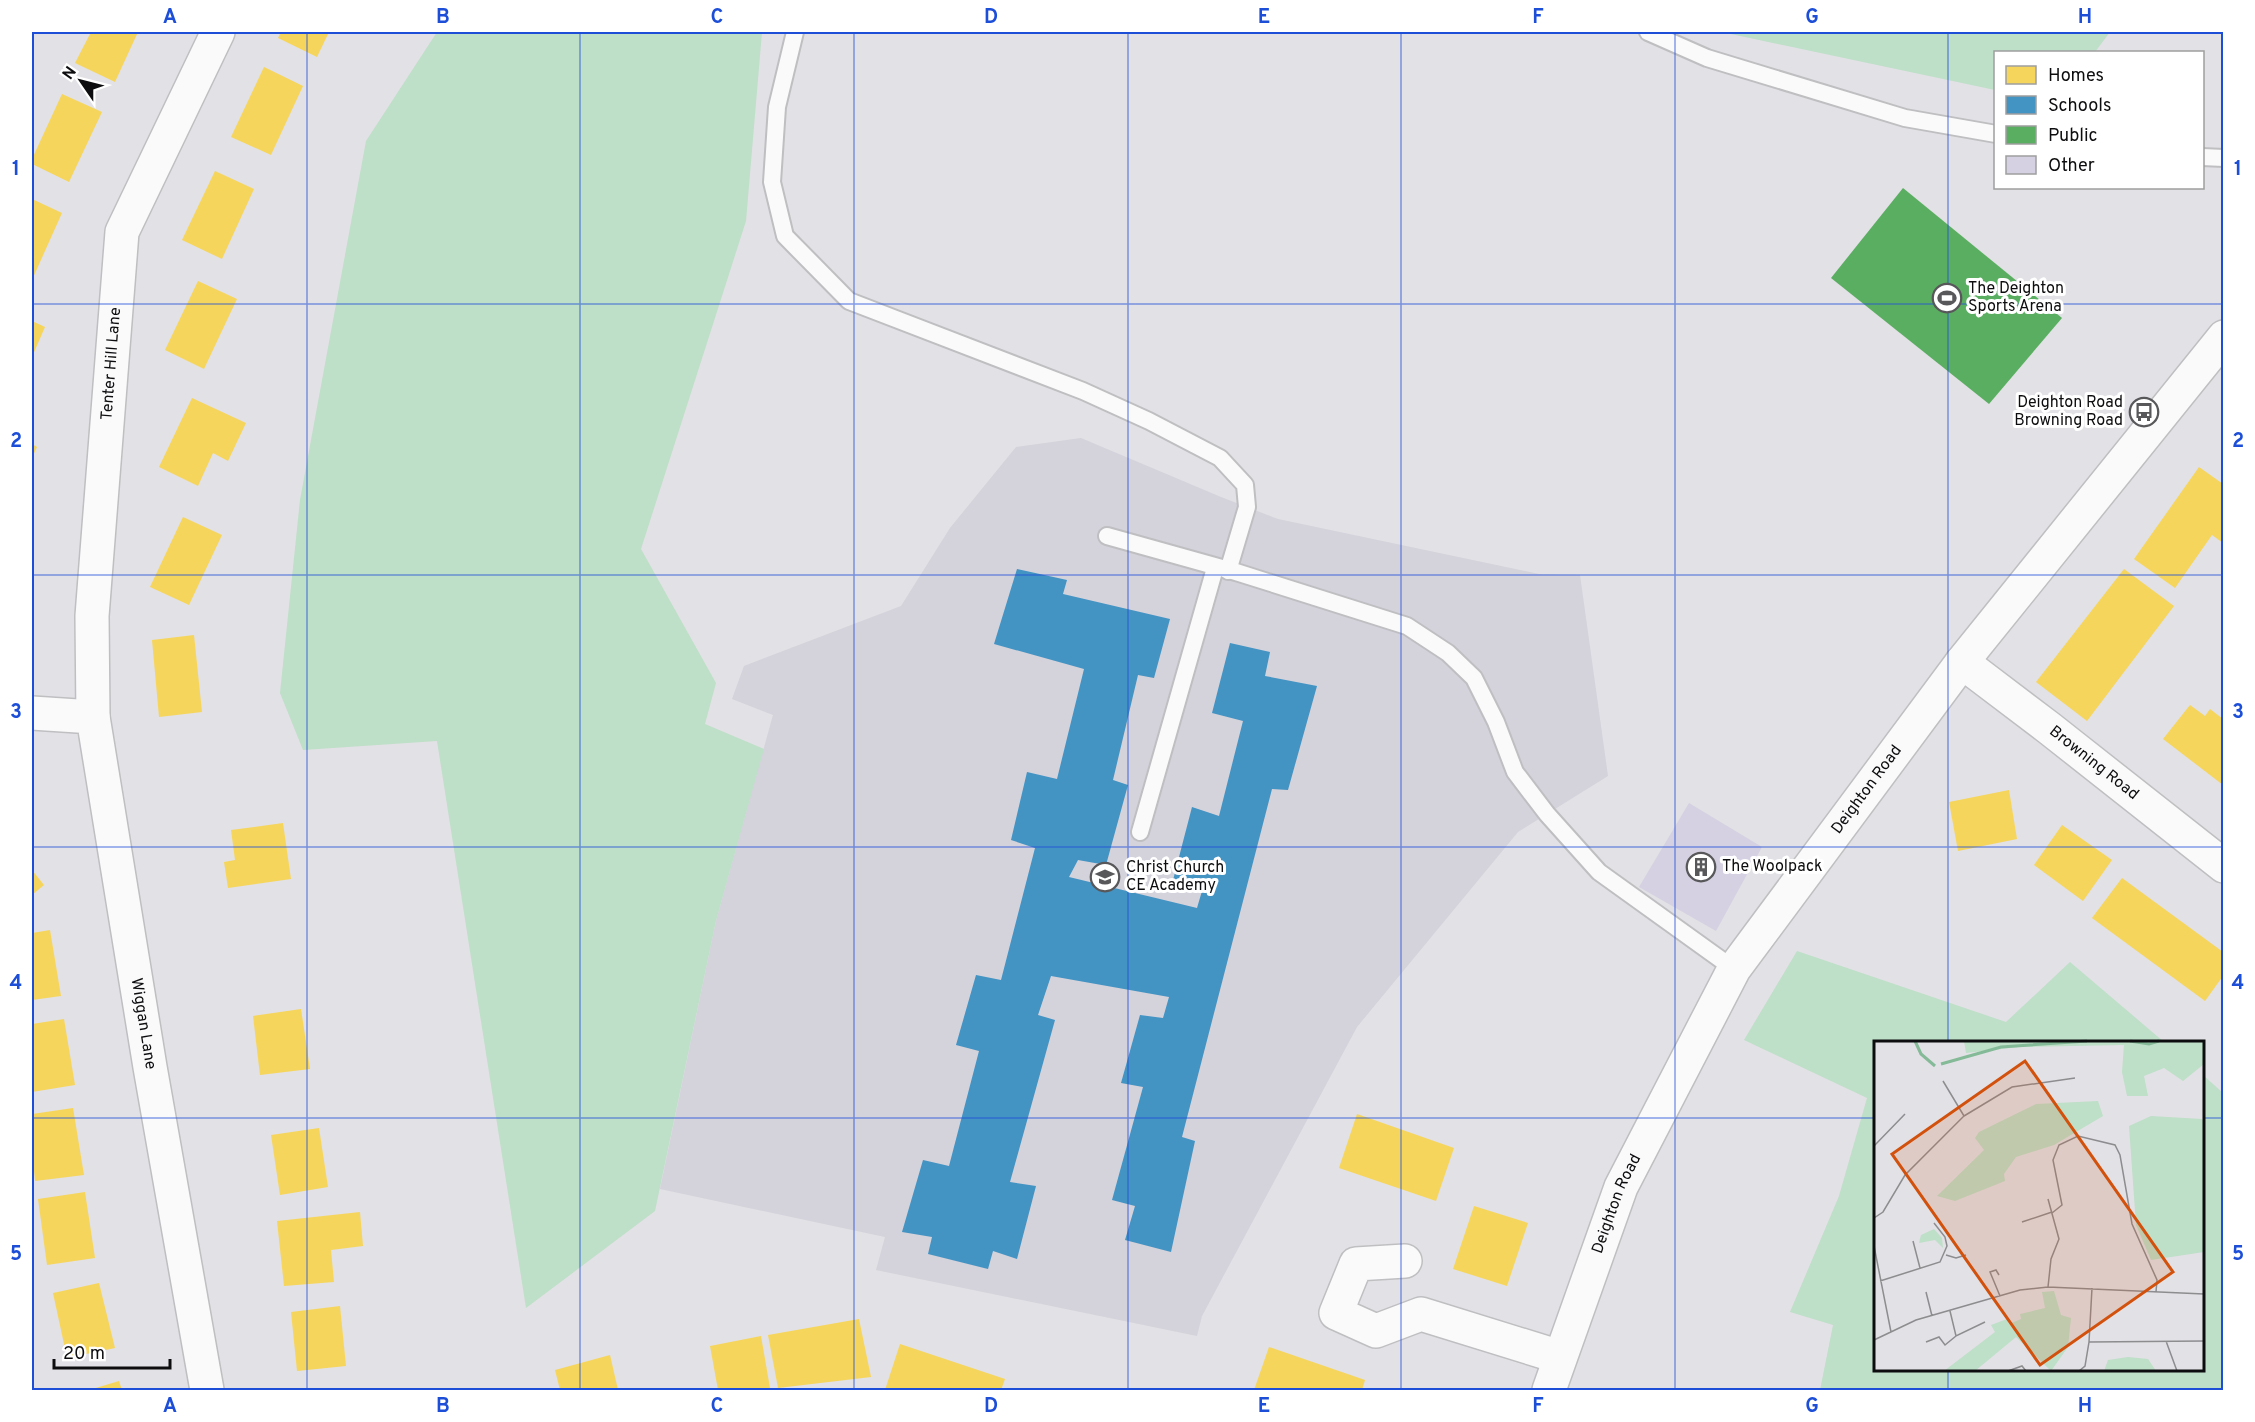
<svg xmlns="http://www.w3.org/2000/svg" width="2255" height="1422" font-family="Overpass,sans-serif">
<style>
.built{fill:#d4d2db}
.green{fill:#bedfc8}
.homes{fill:#f6d55c}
.schools{fill:#4393c3}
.public{fill:#5aae61}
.building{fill:#d5d1e2}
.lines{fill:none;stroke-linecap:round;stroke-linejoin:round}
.lane-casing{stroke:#bfbfc2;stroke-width:20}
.street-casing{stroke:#bfbfc2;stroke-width:36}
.lane{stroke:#fbfafb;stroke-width:16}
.street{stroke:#fbfafb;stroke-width:33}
.grid{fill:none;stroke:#1d4ed8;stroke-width:1.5;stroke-opacity:0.55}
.labels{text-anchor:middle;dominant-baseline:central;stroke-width:6;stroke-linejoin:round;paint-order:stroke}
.poi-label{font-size:16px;fill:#0d0d0f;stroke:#fff;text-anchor:start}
.street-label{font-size:16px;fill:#0d0d0f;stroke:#fff}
.inset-river{fill:none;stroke:#84ba97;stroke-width:3}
.inset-road{fill:none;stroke:#8d8c8f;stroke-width:1.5}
.view{fill:#d2510c;fill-opacity:0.15;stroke:#d2510c;stroke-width:3}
.inset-edge{fill:none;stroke:#0d0d0f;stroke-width:3}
.neatline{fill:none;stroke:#1d4ed8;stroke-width:2}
.grid-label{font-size:20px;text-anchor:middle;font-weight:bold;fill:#1d4ed8}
</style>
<rect width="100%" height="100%" fill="#e2e1e5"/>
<polygon class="built" points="1081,438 1221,497 1278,519 1539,574 1580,575 1608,776 1518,832 1357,1027 1202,1316 1197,1336 876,1270 885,1237 660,1189 716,921 773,715 732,699 744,666 901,606 950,528 1016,447"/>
<g class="green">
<polygon points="437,32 762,32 746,221 641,549 716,683 705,724 764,749 716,921 655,1211 526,1308 437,741 303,750 280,693 300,500 366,141"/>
<polygon points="1727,32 2110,32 2095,52 1996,52 1995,90 1731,34"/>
<polygon points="1797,951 2006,1022 2070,962 2164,1042 1876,1042 1876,1370 2202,1370 2203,1075 2223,1093 2223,1390 1820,1390 1833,1325 1790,1312 1839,1196 1867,1098 1744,1040"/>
</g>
<g class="homes">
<polygon points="91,32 138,32 115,82 75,63"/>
<polygon points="281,32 329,32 317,57 278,38"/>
<polygon points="264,67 303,86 271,155 231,137"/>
<polygon points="62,94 102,112 69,182 32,164 32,159"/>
<polygon points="215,171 254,189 222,259 182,240"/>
<polygon points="32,199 62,213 32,280"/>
<polygon points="198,281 237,299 204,369 165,350"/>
<polygon points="32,321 45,327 32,357"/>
<polygon points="192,398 246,423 228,461 213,453 198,486 159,467"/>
<polygon points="32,444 37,447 32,458"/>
<polygon points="2199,467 2223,484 2223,543 2212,535 2175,588 2134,559"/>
<polygon points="183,517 222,535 189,605 150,587"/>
<polygon points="2124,569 2174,606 2087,721 2036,682"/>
<polygon points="194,635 202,712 159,717 152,640"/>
<polygon points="2190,705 2205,716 2210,709 2223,719 2223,785 2163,739"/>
<polygon points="2009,790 2017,839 1958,851 1949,802"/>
<polygon points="283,823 291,879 228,888 224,862 235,860 231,830"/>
<polygon points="2062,825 2112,860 2083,901 2034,865"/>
<polygon points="32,870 44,885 32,895"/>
<polygon points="2122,878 2223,952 2223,976 2205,1001 2092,918"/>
<polygon points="50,930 61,996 32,1000 32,933"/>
<polygon points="301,1009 310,1069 260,1075 253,1016"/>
<polygon points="64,1019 75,1085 32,1092 32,1024"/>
<polygon points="73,1108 84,1175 35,1181 32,1151 32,1114"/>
<polygon points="1357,1114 1454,1148 1436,1201 1339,1168"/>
<polygon points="319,1128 328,1187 280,1195 271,1135"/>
<polygon points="85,1192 95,1258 47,1265 38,1199"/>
<polygon points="1474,1206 1528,1223 1507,1286 1453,1269"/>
<polygon points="360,1212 363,1246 331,1250 334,1282 284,1286 277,1221"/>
<polygon points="99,1283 115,1348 67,1358 53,1293"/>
<polygon points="340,1306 346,1366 297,1371 291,1312"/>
<polygon points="859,1319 871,1377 778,1388 768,1335"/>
<polygon points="761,1336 770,1388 752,1390 718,1390 710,1346"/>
<polygon points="900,1344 1005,1379 1001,1390 885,1390"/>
<polygon points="1269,1347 1365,1380 1362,1390 1254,1390"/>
<polygon points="610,1355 618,1390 560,1390 555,1370"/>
<polygon points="119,1381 122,1390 89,1390"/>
</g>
<polygon class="schools" points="1017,569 1067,580 1063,594 1170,619 1154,678 1138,675 1113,780 1128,785 1106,865 1078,860 1069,877 1197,908 1202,891 1172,884 1192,807 1219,816 1243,721 1212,713 1230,643 1270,652 1265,676 1317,686 1288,790 1272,789 1182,1137 1195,1141 1171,1252 1125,1240 1135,1206 1112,1200 1143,1087 1121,1083 1140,1015 1163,1018 1169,997 1051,976 1038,1015 1055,1020 1010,1182 1036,1186 1017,1259 993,1251 988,1269 928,1254 932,1237 902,1232 923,1160 949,1166 979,1051 956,1045 976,975 1001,980 1035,848 1011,840 1027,772 1057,779 1084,669 994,644"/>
<polygon class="public" points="1903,188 2062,318 1989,404 1831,278"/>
<polygon class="building" points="1689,803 1762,847 1716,931 1639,887"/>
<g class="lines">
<g class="lane-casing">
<g id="lane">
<polyline points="795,32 777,107 772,182 785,236 849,301 1083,391 1149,421 1220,458 1245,485 1247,507 1228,571"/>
<polyline points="1648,32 1707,58 1905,118 1996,134"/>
<polyline points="2202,157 2224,158"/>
<polyline points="1107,536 1236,572 1407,626 1448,653 1474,678 1496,722 1515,772 1547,814 1599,872 1734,969"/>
<polyline points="1140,832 1215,568"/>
</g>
</g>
<g class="street-casing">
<g id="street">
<path id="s1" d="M1962,662L2049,728L2224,866"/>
<path id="s2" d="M32,713L93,717L150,1067L207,1390"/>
<path id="s3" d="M93,717L92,616L122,232L218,32"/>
<polyline points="1405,1261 1356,1264 1336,1313 1376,1331 1421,1314 1560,1357"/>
<path id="s4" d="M1549,1390L1621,1187L1734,969L1962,662L2224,337"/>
</g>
</g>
<use href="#lane" class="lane"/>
<use href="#street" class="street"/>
</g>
<path class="grid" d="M307,32V1390M580,32V1390M854,32V1390M1128,32V1390M1401,32V1390M1675,32V1390M1948,32V1042M32,304H2224M32,575H2224M32,847H2224M32,1118H1876M2202,1118H2224M1948,1370V1390"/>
<defs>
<g id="stadium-ring" transform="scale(1.5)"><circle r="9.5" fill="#fff" stroke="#58575a" stroke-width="1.5"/><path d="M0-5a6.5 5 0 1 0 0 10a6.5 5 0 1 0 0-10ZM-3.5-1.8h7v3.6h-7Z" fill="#58575a"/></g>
<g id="bus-ring" transform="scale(1.5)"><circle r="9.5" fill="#fff" stroke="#58575a" stroke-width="1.5"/><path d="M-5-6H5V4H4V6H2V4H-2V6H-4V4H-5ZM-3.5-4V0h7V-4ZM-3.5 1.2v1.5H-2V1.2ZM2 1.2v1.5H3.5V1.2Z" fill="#58575a"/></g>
<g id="building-ring" transform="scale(1.5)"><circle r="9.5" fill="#fff" stroke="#58575a" stroke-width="1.5"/><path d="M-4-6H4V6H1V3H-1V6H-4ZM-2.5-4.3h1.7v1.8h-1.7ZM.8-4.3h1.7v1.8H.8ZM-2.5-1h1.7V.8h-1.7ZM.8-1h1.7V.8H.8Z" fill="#58575a"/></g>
<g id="school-ring" transform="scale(1.5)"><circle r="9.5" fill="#fff" stroke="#58575a" stroke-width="1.5"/><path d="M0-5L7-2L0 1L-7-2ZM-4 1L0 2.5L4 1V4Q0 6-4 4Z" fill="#58575a"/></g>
</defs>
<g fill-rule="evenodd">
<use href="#stadium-ring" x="1947" y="298"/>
<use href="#bus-ring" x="2144" y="412"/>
<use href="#building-ring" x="1701" y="867"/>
<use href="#school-ring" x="1105" y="877"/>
</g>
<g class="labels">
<g class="poi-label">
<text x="1968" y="289">The Deighton<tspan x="1968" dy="18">Sports Arena</tspan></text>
<text x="2123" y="403" text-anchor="end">Deighton Road<tspan x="2123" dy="18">Browning Road</tspan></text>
<text x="1722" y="867">The Woolpack</text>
<text x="1126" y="868">Christ Church<tspan x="1126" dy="18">CE Academy</tspan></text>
</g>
<g class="street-label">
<text stroke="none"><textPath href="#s3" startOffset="354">Tenter Hill Lane</textPath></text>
<text stroke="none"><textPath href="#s1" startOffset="166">Browning Road</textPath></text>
<text stroke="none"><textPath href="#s4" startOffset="684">Deighton Road</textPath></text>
<text stroke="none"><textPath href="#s2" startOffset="372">Wiggan Lane</textPath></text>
<text stroke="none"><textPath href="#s4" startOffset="198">Deighton Road</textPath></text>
</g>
</g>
<g transform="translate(1874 1041)">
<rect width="330" height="330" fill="#e2e1e5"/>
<path d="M90,0H330V23L309,40L290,27L270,35L274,55H253L248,31L250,4L145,6L92,12ZM224,60L229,75L180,104L142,116L130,133L131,140L81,160L63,155L110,109L101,97L105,91L162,63ZM277,75L328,78L330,82V211L277,219L262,184L255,85ZM60,188L68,197L69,207L61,199L45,202L47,194ZM180,250L187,274L197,277L194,306L177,330L142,296L101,330H70L121,291L117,284L133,278L135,283L147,278L146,273L171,267L168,251ZM254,316L274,318L282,330H230L234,319Z" fill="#bedfc8"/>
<path class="inset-river" d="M41,0L47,13L61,25M256,0L275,3L285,0M67,23L127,6L213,0"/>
<path class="inset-road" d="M90,75L138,46L201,37M0,105L31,73M174,158L185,198L177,218L174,246M178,172L188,164L179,119L185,104L204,95L241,104L246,114L258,183L283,239L282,251M0,177L9,171L31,134L90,75L69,40M148,181L178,171M39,200L46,227M0,205L17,291M72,214L82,217L92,214M125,234L122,229L116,231L126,255M6,240L66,221L73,205L71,196L60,182M52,251L58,275M76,270L82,295L111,281M0,299L42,279L146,249L174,246L330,253M292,300L303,330M52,301L65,296L71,304L82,295M215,301L330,300M134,330L148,325L152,330M205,330L211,325L215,301L218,247"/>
<path class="view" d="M151,20L299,231L166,324L18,113Z"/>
<rect width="330" height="330" class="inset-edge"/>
</g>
<rect width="2255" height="1422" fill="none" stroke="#ffffff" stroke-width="66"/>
<rect x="1994" y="51" width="210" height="138" fill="#ffffff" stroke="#9e9e9f" stroke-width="1.5"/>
<rect x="2006" y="66" width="30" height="18" fill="#f6d55c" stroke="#9e9e9f" stroke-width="1.5"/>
<text x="2048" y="81" font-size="18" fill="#0d0d0f">Homes</text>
<rect x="2006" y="96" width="30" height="18" fill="#4393c3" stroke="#9e9e9f" stroke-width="1.5"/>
<text x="2048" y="111" font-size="18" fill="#0d0d0f">Schools</text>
<rect x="2006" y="126" width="30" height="18" fill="#5aae61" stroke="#9e9e9f" stroke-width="1.5"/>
<text x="2048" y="141" font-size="18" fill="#0d0d0f">Public</text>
<rect x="2006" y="156" width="30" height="18" fill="#d5d1e2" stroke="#9e9e9f" stroke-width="1.5"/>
<text x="2048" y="171" font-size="18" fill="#0d0d0f">Other</text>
<g transform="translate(81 81) rotate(305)" stroke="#ffffff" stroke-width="4.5" paint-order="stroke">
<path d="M0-4.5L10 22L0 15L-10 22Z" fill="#0d0d0f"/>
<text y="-9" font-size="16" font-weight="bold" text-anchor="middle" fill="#0d0d0f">N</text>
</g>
<path d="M54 1359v9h116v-9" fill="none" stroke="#0d0d0f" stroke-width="3"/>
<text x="63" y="1359" font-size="18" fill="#0d0d0f" stroke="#ffffff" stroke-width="4.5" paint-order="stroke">20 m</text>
<rect x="33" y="33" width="2189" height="1356" class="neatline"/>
<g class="grid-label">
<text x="170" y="23">A</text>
<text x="443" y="23">B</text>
<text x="717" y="23">C</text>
<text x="991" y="23">D</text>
<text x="1264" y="23">E</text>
<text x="1538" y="23">F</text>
<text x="1812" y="23">G</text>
<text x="2085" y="23">H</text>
<text x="16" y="175">1</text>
<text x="2238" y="175">1</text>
<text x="16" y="447">2</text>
<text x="2238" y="447">2</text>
<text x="16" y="718">3</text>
<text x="2238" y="718">3</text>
<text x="16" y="989">4</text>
<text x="2238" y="989">4</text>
<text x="16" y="1260">5</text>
<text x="2238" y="1260">5</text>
<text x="170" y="1412">A</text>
<text x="443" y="1412">B</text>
<text x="717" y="1412">C</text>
<text x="991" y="1412">D</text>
<text x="1264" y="1412">E</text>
<text x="1538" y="1412">F</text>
<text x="1812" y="1412">G</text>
<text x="2085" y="1412">H</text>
</g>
</svg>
